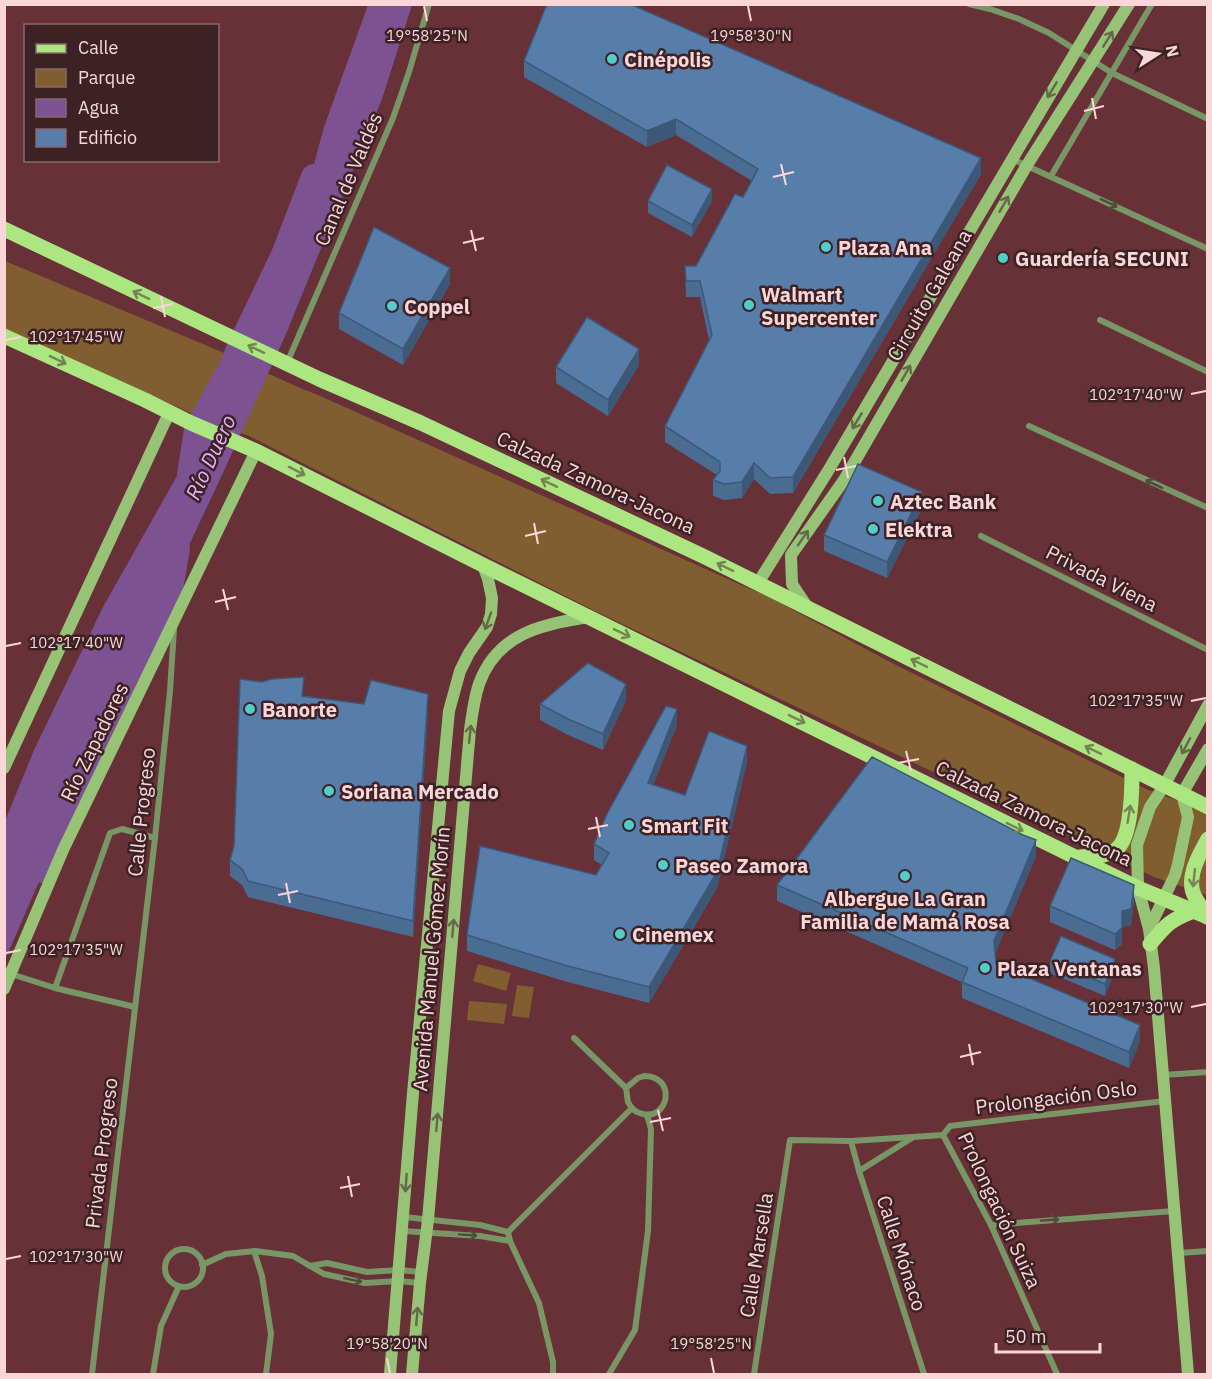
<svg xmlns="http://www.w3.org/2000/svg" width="1212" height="1379" font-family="'IBM Plex Sans',sans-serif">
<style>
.green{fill:#815e2f}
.water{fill:#7c5292}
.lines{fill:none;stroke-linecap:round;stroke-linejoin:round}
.river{stroke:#7c5292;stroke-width:26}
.street{stroke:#799666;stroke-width:6}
.secondary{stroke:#96c376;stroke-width:12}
.primary{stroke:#ace681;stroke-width:15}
.wall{fill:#4b6c92}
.shaded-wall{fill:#3d5877}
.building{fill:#577daa;stroke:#3d5877;stroke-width:1.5}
.oneway{stroke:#646a49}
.oneway2{stroke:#514b3c}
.oneway3{stroke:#748453}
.ticks{fill:none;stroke:#fbd6d9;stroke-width:2}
.poi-dot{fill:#53cdca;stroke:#3c2225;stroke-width:2}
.labels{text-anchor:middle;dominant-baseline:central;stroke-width:5;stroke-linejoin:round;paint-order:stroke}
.poi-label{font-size:20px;font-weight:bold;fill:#fbd6d9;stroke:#3c2225;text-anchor:start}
.street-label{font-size:20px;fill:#fbd6d9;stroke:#3c2225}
.water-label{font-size:21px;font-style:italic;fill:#e2b3fc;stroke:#3c2225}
.ticks-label{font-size:15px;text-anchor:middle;fill:#fbd6d9;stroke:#3c2225;stroke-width:5;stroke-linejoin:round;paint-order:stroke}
</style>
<rect width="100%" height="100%" fill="#683037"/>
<g class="green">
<path d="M5,261C75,290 146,320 217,350C251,364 283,382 318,395L748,588L765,595L890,662L1146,789L1181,802L1207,815V895L1154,877L595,611L249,436L193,414L5,329Z"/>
<polygon points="478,964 511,973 506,991 473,981"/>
<polygon points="517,985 534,987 529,1018 512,1016"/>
<polygon points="469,1001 507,1004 504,1024 467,1020"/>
</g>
<polygon class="water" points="368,5 412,5 382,99 286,334 222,475 141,647 5,960 5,821 34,750 103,607 182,467 254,326 298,223 324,127"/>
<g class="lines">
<g class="river">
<polyline points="190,474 197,430 233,365 239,349 284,255 314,177"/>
<polyline points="43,870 168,601 177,548"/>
</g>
<g class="street">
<polyline points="969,4 990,9 1019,19 1049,33 1112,73 1208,119"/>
<polyline points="1012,159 1208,249"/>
<polyline points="1051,176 1152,4"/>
<polyline points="1100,320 1208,372"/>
<polyline points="287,363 393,118 409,72 429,4"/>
<polyline points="1029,426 1208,508"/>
<polyline points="981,536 1208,650"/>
<polyline points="11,974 55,988 135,1007"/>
<polyline points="55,988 110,833 122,829 155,838"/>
<polyline points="574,1038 626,1088"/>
<polyline points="1163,1075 1208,1072"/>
<path d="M644,1076C677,1076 669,1120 643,1114C636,1113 631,1108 628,1102C627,1098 627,1093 626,1088L638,1078Z"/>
<polyline points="851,1141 859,1171 924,1374"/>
<polyline points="859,1171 912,1138"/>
<polyline points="404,1217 480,1225 508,1232"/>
<polyline points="991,1225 1174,1211"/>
<polyline points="403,1231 480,1236 510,1241"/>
<polyline points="508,1232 632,1108"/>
<polyline points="508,1232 510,1241 539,1303 553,1362 553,1374"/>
<circle cx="184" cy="1268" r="19"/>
<polyline points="254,1251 262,1276 271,1334 266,1374"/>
<polyline points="1179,1253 1208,1251"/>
<polyline points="202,1265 226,1254 255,1251 293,1256 324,1274 365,1283 399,1281 420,1283"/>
<polyline points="310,1266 327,1263 367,1272 399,1270 421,1272"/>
<polyline points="92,1374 155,838 170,691 174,629"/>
<polyline points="153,1374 161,1326 179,1286"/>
<polyline points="609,1374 635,1330 648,1231 651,1129 647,1115"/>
<polyline points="754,1374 790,1140 851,1141 943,1135"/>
<polyline points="1057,1374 991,1225 943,1135 950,1126 1165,1101"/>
</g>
<g class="secondary">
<polyline points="758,583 828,471 1076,51 1104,4"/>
<polyline points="808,608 792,584 791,555 844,480 1027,165 1129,4"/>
<polyline points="4,768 170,411"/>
<polyline points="1149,929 1175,875 1178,864 1188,817 1182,794 1208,749"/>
<polyline points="4,989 63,850 256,451"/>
<polyline points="390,1374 413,1093 449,711 460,671 469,653 487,627 491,614 492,598 488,579 483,565"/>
<path d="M412,1374L420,1283L428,1220L470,730C472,715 474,699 479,684C497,634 541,624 589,617"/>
<polyline points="1188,1374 1154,968 1149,929 1138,888 1137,845 1150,807 1164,786 1208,705"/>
</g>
<g class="primary">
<polyline points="4,229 319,379 421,423 705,557 1208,807"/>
<polyline points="4,336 145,400 191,423 256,451 483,565 1138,888 1208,917"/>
<path d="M1080,857C1093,856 1107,857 1117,849C1132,836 1132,788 1132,769"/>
<path d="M1207,917C1203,910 1198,903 1194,895C1186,877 1199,855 1208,839"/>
<path d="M1150,944C1167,924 1170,920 1194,911"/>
</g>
</g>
<g class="wall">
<polygon points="524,61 981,174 793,493 770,494 754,479 742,498 724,500 713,496 713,480 717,475 665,442 665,426 709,340 700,297 686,297 685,266 696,266 743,197 752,181 676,135 647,147 524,77"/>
<polygon points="648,201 712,201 692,237 648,213"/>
<polygon points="450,284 403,365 339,329 339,313"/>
<polygon points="639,365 608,416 556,383 556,367"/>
<polygon points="922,508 887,578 824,551 824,535"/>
<polygon points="304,697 364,704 428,710 413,937 248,897 242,885 230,876 230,860 234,846"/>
<polygon points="626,700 603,750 568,735 540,720 540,704"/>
<polygon points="677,725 653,785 685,795 747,762 717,888 649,1003 564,981 467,951 467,935 596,875 602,865 594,860 594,844"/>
<polygon points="1036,856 995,954 996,964 1140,1041 1129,1068 962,998 962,982 777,901 777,885"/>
<polygon points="1134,901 1131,925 1122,927 1122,944 1115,950 1050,922 1050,906"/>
<polygon points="1050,961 1115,971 1105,996 1050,973"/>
</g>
<g class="shaded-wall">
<polygon points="676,119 676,135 647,147 647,131"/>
<polygon points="981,158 981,174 793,493 793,477"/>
<polygon points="712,189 712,201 692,237 692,225"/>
<polygon points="450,268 450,284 403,365 403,349"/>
<polygon points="639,349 639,365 608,416 608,400"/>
<polygon points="754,463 754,479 742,498 742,482"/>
<polygon points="922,492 922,508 887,578 887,562"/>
<polygon points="626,684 626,700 603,750 603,734"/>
<polygon points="428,694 428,710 413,937 413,921"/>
<polygon points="677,709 677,725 648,799 648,783"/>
<polygon points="747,746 747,762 717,888 649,1003 649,987"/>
<polygon points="1036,840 1036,856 994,957 994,941"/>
<polygon points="1134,885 1134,901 1131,925 1122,927 1122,944 1115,950 1115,934 1122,911"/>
<polygon points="1115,959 1115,971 1105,996 1105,984"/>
<polygon points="1140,1025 1140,1041 1129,1068 1129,1052"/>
</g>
<g class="building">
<polygon points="547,4 630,4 981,158 793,477 770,478 754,463 742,482 724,484 713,480 720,471 720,462 665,426 712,335 700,281 686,281 685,266 696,266 735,194 743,197 758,169 676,119 647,131 524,61"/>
<polygon points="667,165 712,189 692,225 648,201"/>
<polygon points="374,227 450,268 403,349 339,313"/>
<polygon points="587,317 639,349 608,400 556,367"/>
<polygon points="858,464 922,492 887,562 824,535"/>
<polygon points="588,663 626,684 603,734 568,719 540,704"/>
<polygon points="304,677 302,696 364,704 371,680 428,694 413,921 248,881 242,869 230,860 234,846 240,679 262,682 272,679"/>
<polygon points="666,706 677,709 648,783 685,795 709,731 747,746 717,872 649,987 564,965 467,935 480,846 596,875 609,853 594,844 607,814"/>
<polygon points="872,757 1023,835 1036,840 994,941 996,964 1140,1025 1129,1052 962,982 968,968 777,885"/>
<polygon points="1071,858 1134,885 1131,909 1122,911 1122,928 1115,934 1050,906"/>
<polygon points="1061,936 1115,959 1105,984 1050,961"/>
</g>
<defs><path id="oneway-shaft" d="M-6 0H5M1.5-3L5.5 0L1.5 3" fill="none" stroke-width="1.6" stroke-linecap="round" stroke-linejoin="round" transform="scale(1.5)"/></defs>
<g class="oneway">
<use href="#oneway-shaft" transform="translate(1108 39) rotate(-58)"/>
<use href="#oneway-shaft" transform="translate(1052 90) rotate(121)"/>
<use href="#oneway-shaft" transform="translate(1004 204) rotate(-60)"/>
<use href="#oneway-shaft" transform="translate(906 373) rotate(-60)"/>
<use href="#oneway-shaft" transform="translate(857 421) rotate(121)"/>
<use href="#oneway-shaft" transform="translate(803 538) rotate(-55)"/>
<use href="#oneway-shaft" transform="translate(488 621) rotate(110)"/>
<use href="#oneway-shaft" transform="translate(470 734) rotate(-84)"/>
<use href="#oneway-shaft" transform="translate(1186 746) rotate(118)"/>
<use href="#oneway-shaft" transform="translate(453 928) rotate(-85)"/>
<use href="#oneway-shaft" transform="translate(437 1122) rotate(-85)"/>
<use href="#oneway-shaft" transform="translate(406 1183) rotate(94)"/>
<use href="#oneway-shaft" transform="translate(417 1316) rotate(-85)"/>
</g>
<g class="oneway2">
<use href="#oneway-shaft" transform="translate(1109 203) rotate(25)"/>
<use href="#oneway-shaft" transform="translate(1154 484) rotate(-155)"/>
<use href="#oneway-shaft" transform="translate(1050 1220) rotate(-4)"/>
<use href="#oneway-shaft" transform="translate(468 1235) rotate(4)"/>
<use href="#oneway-shaft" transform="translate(353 1280) rotate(12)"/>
</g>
<g class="oneway3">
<use href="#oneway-shaft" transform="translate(141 295) rotate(-154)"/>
<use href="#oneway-shaft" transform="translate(256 349) rotate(-155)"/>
<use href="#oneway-shaft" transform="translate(58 360) rotate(25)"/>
<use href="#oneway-shaft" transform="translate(297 471) rotate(27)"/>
<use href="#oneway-shaft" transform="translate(549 483) rotate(-155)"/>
<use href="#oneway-shaft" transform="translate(725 567) rotate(-154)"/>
<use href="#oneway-shaft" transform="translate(622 633) rotate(26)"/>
<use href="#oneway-shaft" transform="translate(919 663) rotate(-154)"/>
<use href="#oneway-shaft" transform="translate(797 719) rotate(26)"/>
<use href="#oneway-shaft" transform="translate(1093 750) rotate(-154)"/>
<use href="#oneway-shaft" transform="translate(1129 814) rotate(-81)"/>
<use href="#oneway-shaft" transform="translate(1015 827) rotate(26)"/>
<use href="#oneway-shaft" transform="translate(1194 878) rotate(96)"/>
</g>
<path class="ticks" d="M424,6L427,21M748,6L751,21M1092,98L1096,119M1084,111L1104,106M781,164L786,185M773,177L794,172M471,230L476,251M463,243L484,238M161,296L165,317M153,308L173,304M6,340L21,337M1191,394L1206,391M844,457L848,478M836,470L856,466M534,523L538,544M525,536L546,531M223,589L228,610M215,602L236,597M6,646L21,643M1191,701L1206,698M906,751L911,771M898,763L919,759M596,817L600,837M588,829L608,825M286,883L290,903M278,895L298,891M6,953L21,950M1191,1007L1206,1004M969,1044L973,1065M960,1057L981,1052M658,1110L663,1131M650,1122L671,1118M348,1176L352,1197M340,1188L360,1184M6,1259L21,1256M387,1358L390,1373M711,1358L714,1373"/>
<g class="poi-dot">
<circle cx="612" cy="59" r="6"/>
<circle cx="826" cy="247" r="6"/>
<circle cx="1003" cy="258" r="6"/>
<circle cx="749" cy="305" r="6"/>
<circle cx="392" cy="306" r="6"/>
<circle cx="878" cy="501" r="6"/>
<circle cx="873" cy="529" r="6"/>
<circle cx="250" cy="709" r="6"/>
<circle cx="329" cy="791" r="6"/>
<circle cx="629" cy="825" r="6"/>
<circle cx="663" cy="865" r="6"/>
<circle cx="905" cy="876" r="6"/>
<circle cx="620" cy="934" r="6"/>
<circle cx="985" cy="968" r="6"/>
</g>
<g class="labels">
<g class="poi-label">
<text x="624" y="59">Cinépolis</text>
<text x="838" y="247">Plaza Ana</text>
<text x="1015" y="258">Guardería SECUNI</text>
<text x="761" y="294">Walmart<tspan x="761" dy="23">Supercenter</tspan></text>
<text x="404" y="306">Coppel</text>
<text x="890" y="501">Aztec Bank</text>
<text x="885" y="529">Elektra</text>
<text x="262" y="709">Banorte</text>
<text x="341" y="791">Soriana Mercado</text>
<text x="641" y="825">Smart Fit</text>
<text x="675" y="865">Paseo Zamora</text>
<text x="905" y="898" text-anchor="middle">Albergue La Gran<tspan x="905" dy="23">Familia de Mamá Rosa</tspan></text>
<text x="632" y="934">Cinemex</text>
<text x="997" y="968">Plaza Ventanas</text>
</g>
<g class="street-label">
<text transform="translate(348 179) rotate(-67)">Canal de Valdés</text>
<text transform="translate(929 295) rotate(-60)">Circuito Galeana</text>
<text transform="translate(596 482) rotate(25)">Calzada Zamora-Jacona</text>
<text transform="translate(1102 578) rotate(27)">Privada Viena</text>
<text transform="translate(94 742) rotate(-64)">Río Zapadores</text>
<text transform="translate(141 812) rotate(-84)">Calle Progreso</text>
<text transform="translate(1034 813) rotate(26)">Calzada Zamora-Jacona</text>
<text transform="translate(431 959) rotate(-85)">Avenida Manuel Gómez Morín</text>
<text transform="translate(1056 1097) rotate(-7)">Prolongación Oslo</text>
<text transform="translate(101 1153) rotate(-83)">Privada Progreso</text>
<text transform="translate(1000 1210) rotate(65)">Prolongación Suiza</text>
<text transform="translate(902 1253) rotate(72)">Calle Mónaco</text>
<text transform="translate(756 1255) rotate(-81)">Calle Marsella</text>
</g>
<g class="water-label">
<text transform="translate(210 457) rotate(-65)">Río Duero</text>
</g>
</g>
<g class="ticks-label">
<text x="427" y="41">19°58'25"N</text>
<text x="751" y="41">19°58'30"N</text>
<text x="76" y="342">102°17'45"W</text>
<text x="1136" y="400">102°17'40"W</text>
<text x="76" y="648">102°17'40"W</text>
<text x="1136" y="706">102°17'35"W</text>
<text x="76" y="955">102°17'35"W</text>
<text x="1136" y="1013">102°17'30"W</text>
<text x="76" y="1262">102°17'30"W</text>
<text x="387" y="1349">19°58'20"N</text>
<text x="711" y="1349">19°58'25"N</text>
</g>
<rect width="1212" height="1379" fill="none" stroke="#fbd6d9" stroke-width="12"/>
<rect x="24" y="24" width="195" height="138" fill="#3c2225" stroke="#886a6d" stroke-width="1.5"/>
<rect x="36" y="44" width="30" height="9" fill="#ace681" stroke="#886a6d" stroke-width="1.5"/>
<text x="78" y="54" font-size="18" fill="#fbd6d9">Calle</text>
<rect x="36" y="69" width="30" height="18" fill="#815e2f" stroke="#886a6d" stroke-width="1.5"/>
<text x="78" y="84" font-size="18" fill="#fbd6d9">Parque</text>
<rect x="36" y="99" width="30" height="18" fill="#7c5292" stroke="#886a6d" stroke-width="1.5"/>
<text x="78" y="114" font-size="18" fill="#fbd6d9">Agua</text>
<rect x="36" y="129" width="30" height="18" fill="#577daa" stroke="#886a6d" stroke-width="1.5"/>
<text x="78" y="144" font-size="18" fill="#fbd6d9">Edificio</text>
<g transform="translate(1158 54) rotate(78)" stroke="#3c2225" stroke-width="4.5" paint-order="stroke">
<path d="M0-4.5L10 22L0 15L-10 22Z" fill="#fbd6d9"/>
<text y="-9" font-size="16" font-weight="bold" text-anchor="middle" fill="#fbd6d9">N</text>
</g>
<path d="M996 1343v9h104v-9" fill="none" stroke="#fbd6d9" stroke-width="3"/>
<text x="1005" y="1343" font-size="18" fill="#fbd6d9" stroke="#3c2225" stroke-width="4.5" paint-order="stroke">50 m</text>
</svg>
